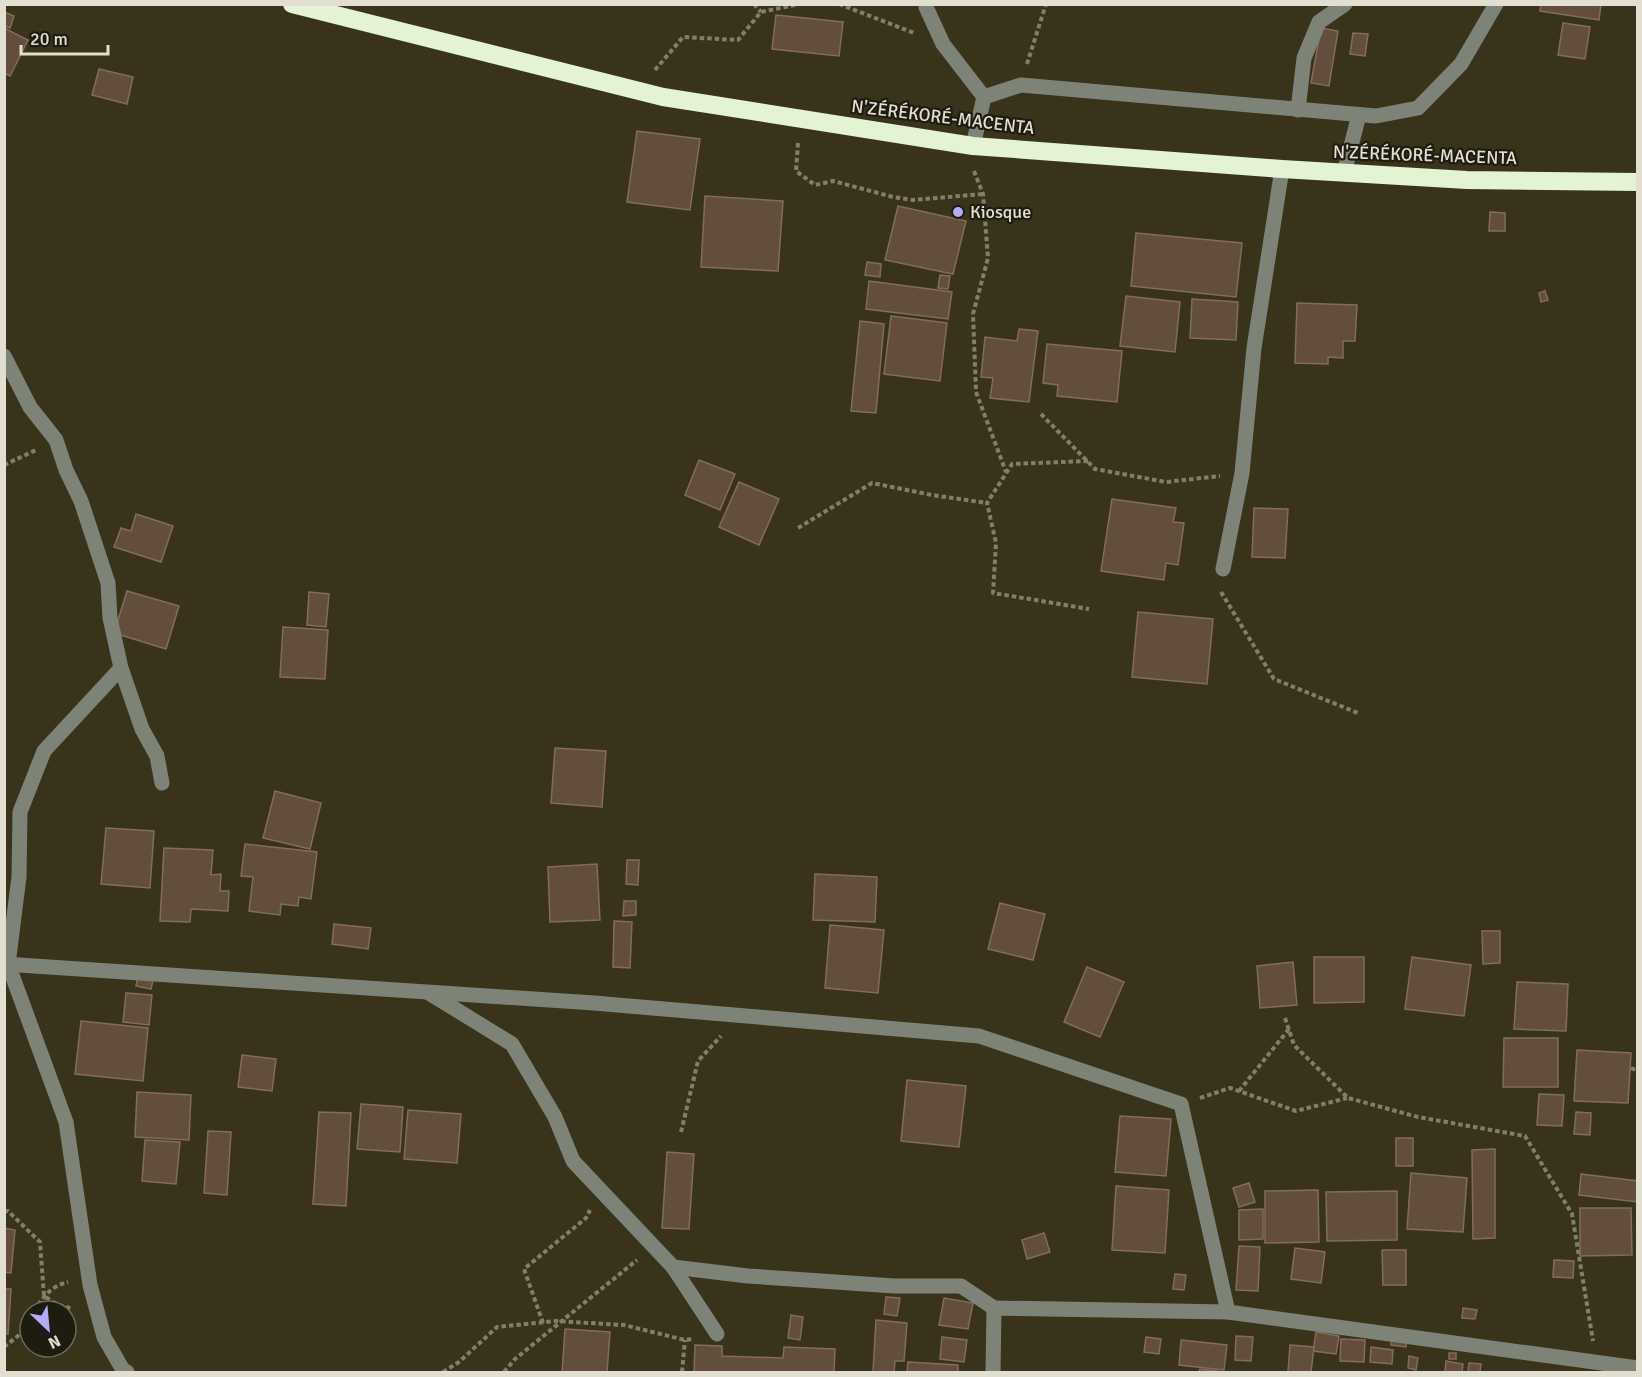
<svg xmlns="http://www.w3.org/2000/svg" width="1642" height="1377" font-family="Signika,sans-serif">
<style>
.building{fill:#634e3d;stroke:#826c5a;stroke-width:1.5}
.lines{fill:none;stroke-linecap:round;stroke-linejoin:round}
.path{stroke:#837e6a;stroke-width:4;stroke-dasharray:4.5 3;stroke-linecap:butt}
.minor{stroke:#7d8477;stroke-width:15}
.highway{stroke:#e4f3d3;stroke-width:18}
.poi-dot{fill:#b4acf9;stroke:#1e1b11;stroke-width:2}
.labels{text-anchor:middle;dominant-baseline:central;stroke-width:4.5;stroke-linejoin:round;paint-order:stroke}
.street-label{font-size:18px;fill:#e2dfd1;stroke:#1e1b11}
.poi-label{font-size:18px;fill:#e2dfd1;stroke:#1e1b11;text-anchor:start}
</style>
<rect width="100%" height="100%" fill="#3a331c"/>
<g class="building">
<polygon points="1541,4 1601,4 1599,20 1540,11"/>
<polygon points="4,12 14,16 10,28 4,26"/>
<polygon points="776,15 843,22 839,56 772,49"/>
<polygon points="1563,23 1590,27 1585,59 1558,55"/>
<polygon points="4,28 28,40 10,76 4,73"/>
<polygon points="1321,28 1338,31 1329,86 1311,83"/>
<polygon points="1353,33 1368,34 1365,56 1350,54"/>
<polygon points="99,69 133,77 127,104 92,95"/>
<polygon points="637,131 700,139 690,210 627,202"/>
<polygon points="705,196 783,201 778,271 701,267"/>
<polygon points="898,206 966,221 953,274 885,260"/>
<polygon points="1490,212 1505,213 1505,231 1489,231"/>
<polygon points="1136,233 1242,243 1236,297 1131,286"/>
<polygon points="867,262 881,264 880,277 865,275"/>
<polygon points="940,275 950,276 948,289 938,288"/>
<polygon points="869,281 952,292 948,319 866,309"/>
<polygon points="1545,291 1548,300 1541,302 1539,293"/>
<polygon points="1126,296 1180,302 1175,352 1120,346"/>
<polygon points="1192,299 1238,302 1236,340 1190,338"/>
<polygon points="1297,303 1357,305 1355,341 1343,341 1343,358 1328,357 1328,364 1295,363"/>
<polygon points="891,316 947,323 940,381 884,374"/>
<polygon points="860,321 884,324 876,413 851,411"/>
<polygon points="1019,329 1038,331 1029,402 990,398 993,378 981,377 985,337 1017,341"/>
<polygon points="1047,344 1122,351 1117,402 1057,396 1058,385 1043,383"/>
<polygon points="699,460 735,474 720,510 685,495"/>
<polygon points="739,482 779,499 759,545 719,527"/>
<polygon points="1112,499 1176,508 1173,522 1184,523 1178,565 1166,563 1164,580 1101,571"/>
<polygon points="1254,508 1288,509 1285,558 1252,557"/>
<polygon points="136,514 173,526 161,562 114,547 121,528 131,531"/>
<polygon points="127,591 179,606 166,649 114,633"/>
<polygon points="309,592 329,594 326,627 307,625"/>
<polygon points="1138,612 1213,619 1207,684 1132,677"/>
<polygon points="283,627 328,630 325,679 280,677"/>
<polygon points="555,748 606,751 602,807 551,803"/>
<polygon points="275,791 321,803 310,849 263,838"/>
<polygon points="106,828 154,831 150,888 101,884"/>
<polygon points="245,844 317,852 311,899 299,897 298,906 281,904 280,915 249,911 253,877 241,876"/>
<polygon points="164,848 213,850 211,875 221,874 220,891 229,891 228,911 191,909 190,922 160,921"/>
<polygon points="627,860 639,860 638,885 626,884"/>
<polygon points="597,864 600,920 550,922 548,867"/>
<polygon points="815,874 877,877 875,922 813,920"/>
<polygon points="624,901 636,901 636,915 623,916"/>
<polygon points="1000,903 1045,914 1033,960 988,949"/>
<polygon points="614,921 632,922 630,968 613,967"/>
<polygon points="334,924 371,928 368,949 332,944"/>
<polygon points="830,925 884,930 878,993 825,988"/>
<polygon points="1482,931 1500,931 1500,963 1483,964"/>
<polygon points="1314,957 1364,957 1364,1002 1314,1003"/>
<polygon points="1412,957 1471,965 1464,1016 1405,1009"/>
<polygon points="1293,962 1297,1005 1260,1008 1257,966"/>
<polygon points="1087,967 1124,982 1100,1037 1064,1022"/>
<polygon points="138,977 153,980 151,989 136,986"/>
<polygon points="1517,982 1568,984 1566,1031 1514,1029"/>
<polygon points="126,993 152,995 149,1025 123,1022"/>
<polygon points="81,1021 148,1028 143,1081 75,1074"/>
<polygon points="1504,1038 1558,1038 1558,1087 1503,1087"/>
<polygon points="1577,1050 1631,1053 1628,1103 1574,1101"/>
<polygon points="242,1055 276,1059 272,1091 238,1087"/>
<polygon points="907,1080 966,1086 959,1147 901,1141"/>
<polygon points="137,1092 191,1095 189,1140 135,1137"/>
<polygon points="1539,1094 1564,1095 1562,1126 1537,1125"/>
<polygon points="361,1104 403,1107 400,1152 357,1149"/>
<polygon points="408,1110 461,1114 457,1163 404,1159"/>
<polygon points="319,1112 351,1113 346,1206 313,1204"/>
<polygon points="1576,1112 1591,1113 1590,1135 1574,1134"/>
<polygon points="1120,1116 1171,1119 1166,1176 1115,1172"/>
<polygon points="208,1131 231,1132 227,1195 204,1193"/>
<rect x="1396" y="1138" width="17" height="28"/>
<polygon points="145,1140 180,1142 176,1184 142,1181"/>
<polygon points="1495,1149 1495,1238 1473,1239 1472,1150"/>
<polygon points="667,1152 694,1154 689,1229 662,1228"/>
<polygon points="1411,1173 1467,1178 1463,1232 1407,1229"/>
<polygon points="1581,1174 1638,1181 1638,1202 1579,1195"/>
<polygon points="1249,1183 1255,1202 1239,1207 1233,1188"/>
<polygon points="1116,1186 1169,1190 1165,1253 1112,1250"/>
<polygon points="1318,1190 1319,1242 1265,1243 1265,1191"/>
<polygon points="1397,1191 1397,1240 1327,1241 1326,1192"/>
<polygon points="1580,1208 1631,1208 1632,1255 1580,1256"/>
<polygon points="1263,1209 1263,1239 1239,1240 1239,1210"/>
<polygon points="4,1228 15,1230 11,1273 4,1272"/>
<polygon points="1044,1233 1050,1252 1027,1259 1022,1240"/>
<polygon points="1239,1246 1260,1247 1258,1291 1236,1290"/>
<polygon points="1295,1248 1325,1252 1321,1283 1291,1279"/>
<polygon points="1382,1250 1406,1250 1406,1285 1383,1285"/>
<polygon points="1554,1260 1574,1261 1573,1278 1553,1277"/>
<polygon points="1175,1274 1186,1275 1184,1290 1173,1289"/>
<polygon points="4,1289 11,1289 8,1334 4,1334"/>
<polygon points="886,1297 900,1298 897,1316 884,1314"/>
<polygon points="944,1298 973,1303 968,1329 939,1325"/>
<polygon points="1463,1308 1477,1310 1475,1319 1462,1318"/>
<polygon points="791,1315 803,1317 800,1340 788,1338"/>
<polygon points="876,1320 907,1323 904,1361 895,1361 894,1372 873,1372"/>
<polygon points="565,1329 610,1332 607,1372 562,1372"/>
<polygon points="1316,1332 1339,1336 1336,1354 1313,1351"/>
<polygon points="1236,1336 1253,1337 1251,1361 1235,1360"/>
<polygon points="1392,1336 1407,1338 1406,1347 1391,1345"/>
<polygon points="942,1337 967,1340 964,1362 940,1359"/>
<polygon points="1146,1337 1161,1339 1159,1354 1144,1352"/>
<polygon points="1341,1339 1365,1340 1364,1362 1340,1361"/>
<polygon points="1181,1340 1227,1345 1224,1370 1179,1365"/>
<polygon points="695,1345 722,1346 722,1356 783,1358 784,1347 835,1349 834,1372 694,1372"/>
<polygon points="1290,1345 1314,1347 1311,1372 1288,1372"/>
<polygon points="1371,1347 1393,1350 1392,1364 1370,1362"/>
<rect x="1449" y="1353" width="7" height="6"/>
<polygon points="1409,1356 1418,1358 1416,1370 1408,1368"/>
<polygon points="1446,1361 1463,1364 1462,1372 1445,1372"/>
<polygon points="908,1362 958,1365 958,1372 907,1372"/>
<polygon points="1469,1363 1481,1364 1480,1372 1468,1372"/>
<polygon points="1200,1369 1224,1372 1199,1372"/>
</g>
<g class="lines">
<g class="path">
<polyline points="754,4 761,12"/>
<polyline points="839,4 914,33"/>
<polyline points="1027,64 1046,4"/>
<polyline points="655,70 683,37 738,40 761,12 800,4"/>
<polyline points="798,143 796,171 815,185 833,181 893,197 913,200 983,194"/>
<polyline points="974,171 983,194 988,258 973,314 976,392 1006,472"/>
<polyline points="1041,414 1095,469 1166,482 1220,476"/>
<polyline points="1088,461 1012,464 987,503 996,543 993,593 1089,609"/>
<polyline points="4,465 36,450"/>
<polyline points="798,528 872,483 932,495 987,503"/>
<polyline points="1221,592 1274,679 1358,713"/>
<polyline points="1285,1018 1294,1045 1348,1098 1418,1117 1525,1136 1572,1214 1593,1341"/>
<polyline points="1631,1068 1638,1071"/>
<polyline points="1239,1091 1289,1029"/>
<polyline points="1200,1098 1230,1088 1296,1111 1347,1098"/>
<polyline points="681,1132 698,1061 721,1036"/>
<polyline points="4,1211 8,1211 40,1242 44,1296 56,1304 73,1309"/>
<path d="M34,1311C43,1297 51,1286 68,1282"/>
<polyline points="543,1323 524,1269 586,1218 590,1210"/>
<polyline points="4,1347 18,1336 30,1318"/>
<polyline points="443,1372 459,1362 497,1327 556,1321 624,1325 685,1340 693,1339"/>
<polyline points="504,1372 515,1359 637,1260"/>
<polyline points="682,1372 685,1340"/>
</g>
<g class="minor">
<polyline points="926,4 926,7 943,44 984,97"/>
<polyline points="1298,110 1304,58 1319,22 1345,4"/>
<polyline points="973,146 984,97 1021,85 1376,116 1418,108 1461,64 1496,4"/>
<polyline points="1344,173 1359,115"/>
<polyline points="4,356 30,407 56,440 66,470 81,501 108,583 110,618 121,668 142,729 157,756 162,783"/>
<polyline points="1223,569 1242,473 1254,348 1282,169"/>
<polyline points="121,668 44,751 20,812 19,877 8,964 66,1122 90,1285 104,1337 123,1370 127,1372"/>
<polyline points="4,964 594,1003 979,1036 1181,1104 1228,1312 994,1308 993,1372"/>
<polyline points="429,993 512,1044 555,1117 573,1161 673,1267 717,1334"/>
<polyline points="673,1267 748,1276 894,1286 961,1286 994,1308"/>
<polyline points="1228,1312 1638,1368"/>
</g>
<polyline class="highway" points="292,4 663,97 973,146 1282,169 1467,180 1638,182"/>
</g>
<circle class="poi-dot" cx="958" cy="212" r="6"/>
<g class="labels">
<g class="street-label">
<text transform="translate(943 117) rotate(7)">N'ZÉRÉKORÉ-MACENTA</text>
<text transform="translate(1425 155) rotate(2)">N'ZÉRÉKORÉ-MACENTA</text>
</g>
<g class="poi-label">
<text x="970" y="212">Kiosque</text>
</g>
</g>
<rect width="1642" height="1377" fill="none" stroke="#e2dfd1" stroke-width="12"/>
<g transform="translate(48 1329) rotate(154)"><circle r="28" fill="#1e1b11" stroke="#6c695e" stroke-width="1.5"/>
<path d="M0-4.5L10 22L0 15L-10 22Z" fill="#b4acf9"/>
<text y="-9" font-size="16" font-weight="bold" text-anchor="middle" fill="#e2dfd1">N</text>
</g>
<path d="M21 45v9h87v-9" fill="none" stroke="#e2dfd1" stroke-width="3"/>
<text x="30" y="45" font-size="18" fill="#e2dfd1" stroke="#1e1b11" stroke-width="4.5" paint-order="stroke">20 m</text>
</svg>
